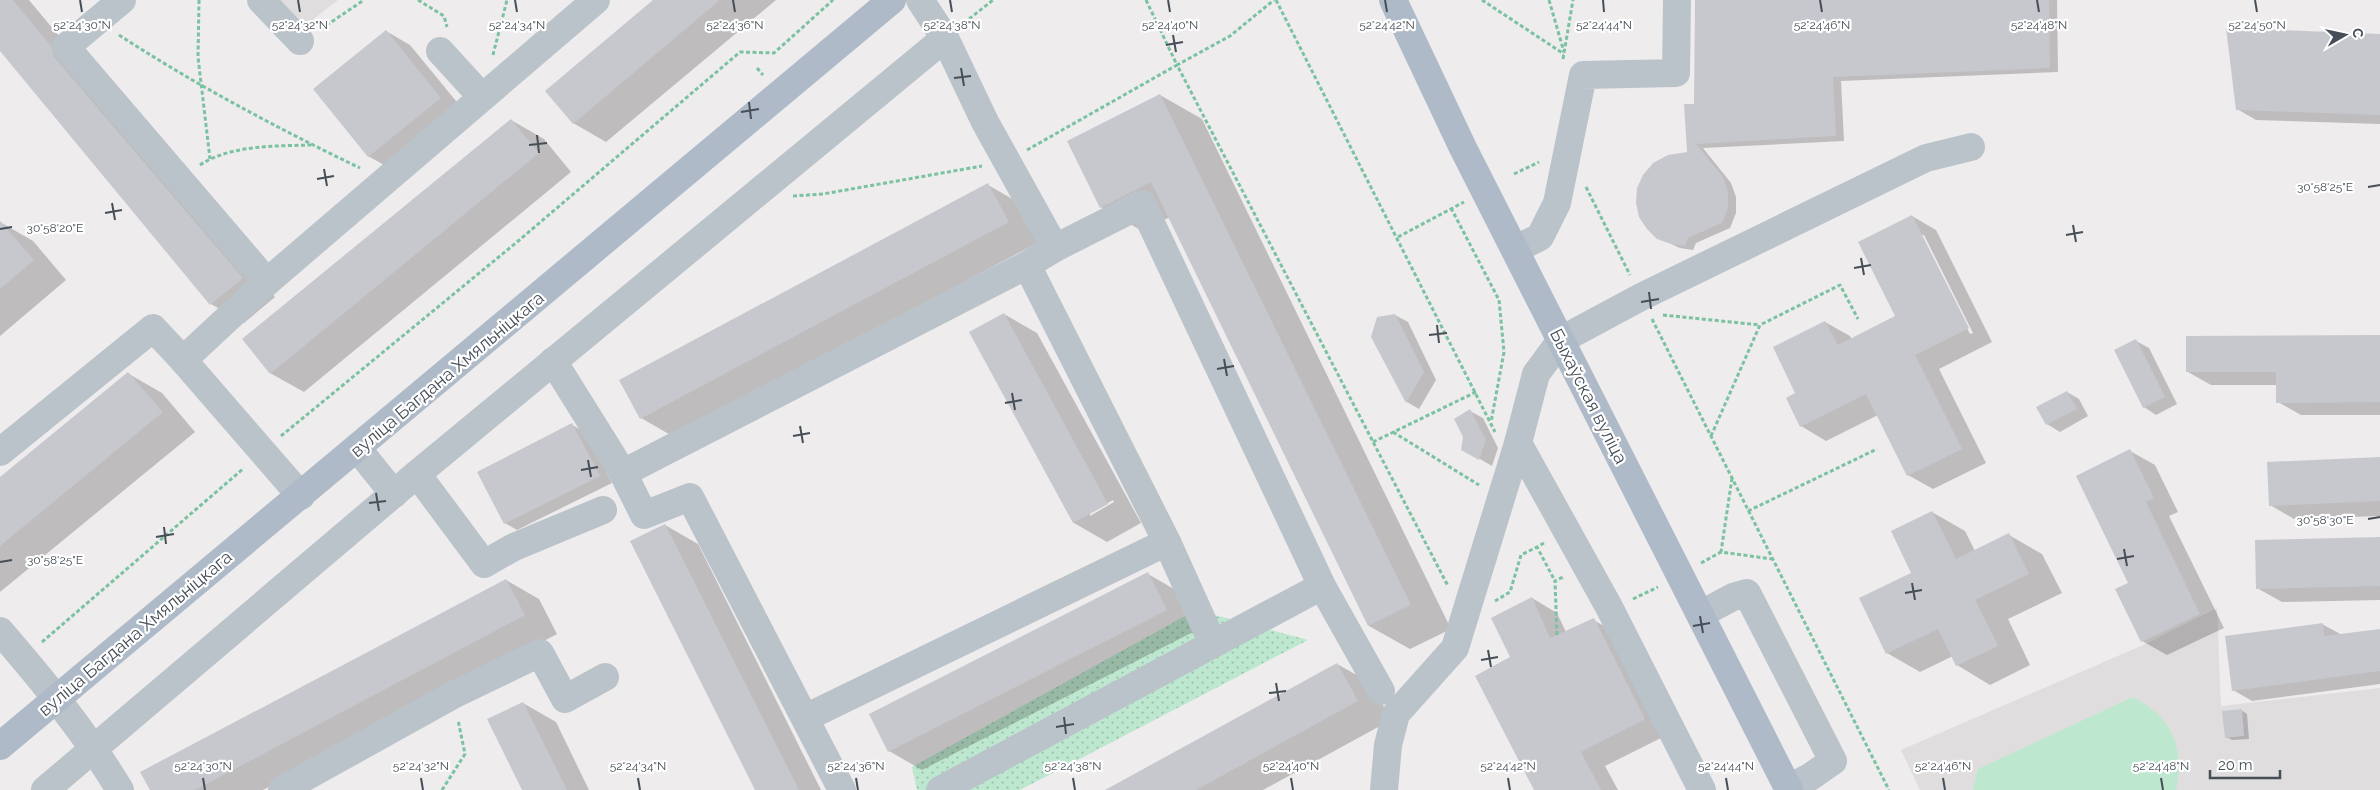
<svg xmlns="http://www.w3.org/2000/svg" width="2380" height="790" font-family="Raleway,sans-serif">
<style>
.education{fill:#dfdddd}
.grass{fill:url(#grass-dots)}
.garden{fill:#bde8cf}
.shadow{fill:#0003;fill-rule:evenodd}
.building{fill:#c7c8ce}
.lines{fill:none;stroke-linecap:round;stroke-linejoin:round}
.path{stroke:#7ac2a1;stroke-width:3;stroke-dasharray:4 2.5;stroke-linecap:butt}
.minor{stroke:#bbc3ca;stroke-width:28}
.major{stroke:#aebac8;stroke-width:28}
.ticks{fill:none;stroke:#464e57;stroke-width:2}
.labels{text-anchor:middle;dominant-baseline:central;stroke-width:4.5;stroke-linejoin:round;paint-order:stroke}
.street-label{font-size:18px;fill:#464e57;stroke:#fff}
.ticks-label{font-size:12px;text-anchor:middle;fill:#464e57;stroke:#fff;stroke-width:4.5;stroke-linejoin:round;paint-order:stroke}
</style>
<defs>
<pattern id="grass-dots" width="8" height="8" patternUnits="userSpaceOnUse" patternTransform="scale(1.25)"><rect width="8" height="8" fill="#bde8cf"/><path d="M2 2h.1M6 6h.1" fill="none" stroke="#9bbeab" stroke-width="1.8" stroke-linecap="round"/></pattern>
</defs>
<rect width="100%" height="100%" fill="#eeecec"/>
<g class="education">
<polygon points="277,0 338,0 301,29"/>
<polygon points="2217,608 2221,706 2380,688 2380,790 1920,790 1901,750 2143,645"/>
</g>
<polygon class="grass" points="1196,610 1308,640 1020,790 917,790 912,767"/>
<path class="garden" d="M2133,697C2172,717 2185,748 2176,790H1973L1978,769Z"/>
<g class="shadow">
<polygon points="0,0 29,0 84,66 87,77 275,297 244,323 211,304 0,49"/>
<polygon points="654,0 776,0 606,142 573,123"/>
<polygon points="1696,0 2057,0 2058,72 1841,81 1844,141 1703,148 1731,183 1736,197 1736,213 1730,228 1696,243 1693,250 1680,248 1658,238 1688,153 1695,105"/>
<polygon points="386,31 410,45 465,112 393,170 368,156"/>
<polygon points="2380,35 2380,124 2256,120 2237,109"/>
<polygon points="1160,95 1202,119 1451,629 1410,649 1369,626 1170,217 1142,231 1101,207"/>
<polygon points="511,120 544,139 571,172 304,392 270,373"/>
<polygon points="988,185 1021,204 1041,241 674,437 641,418"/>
<path d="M1912,216L1936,230L1992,342L1939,369L1986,463L1933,489L1908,475L1878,415L1826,441L1801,426L1787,398L1797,393L1825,322L1850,336L1852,340L1897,317ZM1921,235H1924L1973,333L1970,334Z"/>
<polygon points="0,222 33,241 66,280 0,336"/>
<path d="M1004,314L1037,333L1141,523L1107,542L1074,523L971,332ZM1113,500L1114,502L1090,516V513Z"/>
<polygon points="1395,315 1408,322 1436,380 1419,409 1407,402 1372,337"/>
<polygon points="2380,336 2380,415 2301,415 2278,402 2278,385 2211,385 2188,372"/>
<polygon points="2136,341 2149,348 2177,404 2156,415 2144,407"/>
<polygon points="129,374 162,393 195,432 0,592 0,479"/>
<polygon points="2067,392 2079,399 2088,416 2060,432 2047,424 2038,408"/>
<polygon points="1470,411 1483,418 1498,448 1492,466 1475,456"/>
<polygon points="572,425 585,432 612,483 517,530 505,523"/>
<polygon points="2130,451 2155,465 2178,512 2169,516 2224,628 2167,655 2142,641 2129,583"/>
<polygon points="2380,459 2380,516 2294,519 2270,505"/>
<polygon points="1932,512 1965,531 1975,551 2009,535 2042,554 2062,593 2008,619 2030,665 1990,685 1957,665 1953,656 1920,672 1887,653"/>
<polygon points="665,525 698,544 821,790 756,790"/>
<polygon points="2380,538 2380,600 2282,602 2257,588"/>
<polygon points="1148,574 1181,593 1199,629 922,770 889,751"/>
<polygon points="506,580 539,599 557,634 263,790 152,790"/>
<polygon points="1532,598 1557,613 1566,632 1593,620 1619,634 1669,734 1605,766 1618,790 1535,790 1512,657"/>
<polygon points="2322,624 2342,635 2380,630 2380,684 2252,701 2233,690"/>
<polygon points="1337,664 1371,683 1391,720 1263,790 1107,790"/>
<polygon points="523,703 556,722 589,790 524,790"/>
<polygon points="2241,710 2247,714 2249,739 2232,740 2226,737"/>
</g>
<g class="building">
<polygon points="0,0 13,0 51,46 54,57 243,278 210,305 0,51"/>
<polygon points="653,0 720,0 573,124 545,91"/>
<polygon points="1695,0 2049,0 2050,68 1833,77 1836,136 1696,144 1723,177 1728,192 1728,208 1722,223 1688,238 1685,246 1671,244 1657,239 1647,229 1639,217 1636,203 1637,188 1643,175 1653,163 1668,155 1687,152 1684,104 1694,104"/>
<polygon points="2226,28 2380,34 2380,115 2236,110"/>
<polygon points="386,30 441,98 368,157 313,89"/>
<polygon points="1160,94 1411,605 1368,626 1151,182 1100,208 1067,141"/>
<polygon points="511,119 539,153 270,374 242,339"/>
<polygon points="988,183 1009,222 640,419 619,380"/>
<polygon points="1912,215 1969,328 1915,355 1962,449 1907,476 1866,394 1800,427 1786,398 1795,393 1773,347 1825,321 1838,345 1895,316 1858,242"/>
<polygon points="0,221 34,260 0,289"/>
<polygon points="1004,313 1108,504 1073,523 969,332"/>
<polygon points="1395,314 1424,372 1406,403 1371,337 1377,317"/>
<polygon points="2380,335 2380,402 2276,403 2276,372 2186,372 2186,336"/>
<polygon points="2136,339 2165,397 2143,408 2114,350"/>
<polygon points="128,372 163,412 0,546 0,477"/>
<polygon points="2067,391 2077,409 2046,425 2036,407"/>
<polygon points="1470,409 1486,440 1479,460 1461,450 1463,437 1454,419"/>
<polygon points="572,423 600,476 504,524 477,472"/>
<polygon points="2130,449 2154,498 2146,502 2200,614 2141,642 2115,589 2128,583 2076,476"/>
<polygon points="2380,457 2380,501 2269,506 2267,462"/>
<polygon points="1932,511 1956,559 2009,533 2029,574 1975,600 1998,646 1956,666 1938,629 1886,654 1859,598 1911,573 1891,531"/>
<polygon points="665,524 799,790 755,790 630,541"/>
<polygon points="2380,537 2380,586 2256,589 2255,540"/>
<polygon points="1148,572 1167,610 888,752 869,714"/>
<polygon points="506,579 525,615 195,790 150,790 140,772"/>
<polygon points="1532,597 1550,638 1594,618 1645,719 1581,752 1601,790 1534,790 1475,676 1510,657 1491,618"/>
<polygon points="2323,623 2324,636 2380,629 2380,671 2232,691 2225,636"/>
<polygon points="1337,663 1358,701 1196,790 1105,790"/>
<polygon points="523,702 567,790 522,790 487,719"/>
<polygon points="2242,709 2244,736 2225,738 2222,711"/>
</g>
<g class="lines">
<g class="path">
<polyline points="199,0 198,57 210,159"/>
<polyline points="418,0 444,16 447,27"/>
<polyline points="1146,0 1177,65 1230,36 1274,0"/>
<polyline points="1276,0 1495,432"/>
<polyline points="1482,0 1564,54"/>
<polyline points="1549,0 1564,52"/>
<polyline points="964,23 993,0"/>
<polyline points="321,29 364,0"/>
<path d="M119,35C196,85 277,128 360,168"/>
<polyline points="493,55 507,0"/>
<polyline points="1563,59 1573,0"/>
<polyline points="757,68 763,75"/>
<polyline points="1027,150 1177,65 1448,586"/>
<path d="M200,165C230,145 275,146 311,145"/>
<polyline points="1514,174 1539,162"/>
<polyline points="1586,187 1630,275"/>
<polyline points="793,196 823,194 982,166"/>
<polyline points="1451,208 1499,300 1504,352 1491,422"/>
<polyline points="1398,237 1464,202"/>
<polyline points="1663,315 1760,325"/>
<polyline points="1652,319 1889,790"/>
<polyline points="1393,432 1479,485"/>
<polyline points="281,436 517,242 740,52 774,53 833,0"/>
<polyline points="1711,436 1760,325 1840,285 1858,319"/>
<polyline points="1373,442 1476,392"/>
<polyline points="1732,478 1721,552 1772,559"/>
<polyline points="1748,511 1877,449"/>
<polyline points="1544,543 1537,547 1555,581"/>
<polyline points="1701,563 1721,552"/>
<polyline points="1633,599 1658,587"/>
<polyline points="1495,601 1510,592 1521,555 1537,547"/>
<polyline points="1557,635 1555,581 1563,577 1564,579"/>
<polyline points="42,642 244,468"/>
<polyline points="442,790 465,754 458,720"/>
</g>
<g class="minor">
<polyline points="122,0 66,47 267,282 183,360 301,496"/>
<polyline points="261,0 300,41"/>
<polyline points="920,0 945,38 985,122 1055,248 1142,204 1322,586 1381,691"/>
<polyline points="440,51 482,97"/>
<polyline points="1516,249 1540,237 1557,203 1583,75 1676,73 1677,0"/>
<polyline points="1027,265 1167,542 1213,644"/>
<polyline points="267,282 596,0"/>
<polyline points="553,361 623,473 644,515 690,497 842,790"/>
<polyline points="1518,443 1609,607 1702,790"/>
<polyline points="357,448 394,494"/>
<polyline points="0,452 153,328 183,360"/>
<polyline points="623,473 1027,265 1055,248"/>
<polyline points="417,474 484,564 514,547 603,510"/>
<polyline points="1701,614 1733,597 1747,593 1833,761 1810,777 1788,788"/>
<path d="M0,631C44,682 85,732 120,790"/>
<polyline points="805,718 1167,542"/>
<polyline points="45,790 417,474 945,38"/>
<polyline points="282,790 453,695 540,653 565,699 605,677"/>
<polyline points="940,790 1322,586"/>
<polyline points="1384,790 1388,745 1396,714 1455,648 1518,443 1536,374 1561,340 1641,297 1926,158 1971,147"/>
</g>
<g class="major">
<polyline points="1393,0 1463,148 1789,790"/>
<polyline points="0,746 892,0"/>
</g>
</g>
<path class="ticks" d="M80,0L82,12M298,0L300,12M515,0L517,12M733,0L735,12M950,0L952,12M1168,0L1170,12M1385,0L1387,12M1603,0L1604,12M1820,0L1822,12M2037,0L2039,12M2255,0L2257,12M1173,35L1176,52M1166,45L1183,42M961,68L964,86M954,78L971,76M749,102L751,119M741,112L759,109M537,135L539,153M529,145L547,143M324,169L327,186M317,179L334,176M2368,187L2380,185M112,203L115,220M105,213L122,210M2073,225L2076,242M0,229L12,227M2066,235L2083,232M1861,258L1864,275M1854,268L1871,265M1649,292L1651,309M1641,302L1659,299M1437,325L1439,343M1429,335L1447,333M1224,359L1227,376M1217,369L1234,366M1012,393L1015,410M1005,403L1022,400M800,426L803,443M793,436L810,433M588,460L591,477M581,470L598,467M376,493L379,511M369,503L386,501M2368,519L2380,517M164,527L166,544M156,537L174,534M2124,549L2127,566M2117,559L2134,556M0,562L12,560M1912,583L1915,600M1905,593L1922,590M1700,616L1703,633M1693,626L1710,623M1488,650L1491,667M1481,660L1498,657M1276,683L1279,701M1269,693L1286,691M1064,717L1066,734M1056,727L1074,724M203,778L205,790M421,778L423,790M638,778L640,790M856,778L858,790M1073,778L1075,790M1291,778L1293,790M1508,778L1510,790M1726,778L1728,790M1943,778L1945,790M2161,778L2163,790"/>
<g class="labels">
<g class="street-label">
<text transform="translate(447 374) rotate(-40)">вуліца Багдана Хмяльніцкага</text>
<text transform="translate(1589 396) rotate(63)">Быхаўская вуліца</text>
<text transform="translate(135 633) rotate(-40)">вуліца Багдана Хмяльніцкага</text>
</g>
</g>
<g class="ticks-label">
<text x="82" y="29">52°24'30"N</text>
<text x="300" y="29">52°24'32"N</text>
<text x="517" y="29">52°24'34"N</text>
<text x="735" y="29">52°24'36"N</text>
<text x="952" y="29">52°24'38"N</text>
<text x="1170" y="29">52°24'40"N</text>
<text x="1387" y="29">52°24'42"N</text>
<text x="1604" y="29">52°24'44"N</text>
<text x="1822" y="29">52°24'46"N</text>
<text x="2039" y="29">52°24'48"N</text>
<text x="2257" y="29">52°24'50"N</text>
<text x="2325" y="191">30°58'25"E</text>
<text x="55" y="232">30°58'20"E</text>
<text x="2325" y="524">30°58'30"E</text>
<text x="55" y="564">30°58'25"E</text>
<text x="203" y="770">52°24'30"N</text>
<text x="421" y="770">52°24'32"N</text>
<text x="638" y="770">52°24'34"N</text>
<text x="856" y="770">52°24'36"N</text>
<text x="1073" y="770">52°24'38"N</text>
<text x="1291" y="770">52°24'40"N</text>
<text x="1508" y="770">52°24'42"N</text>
<text x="1726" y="770">52°24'44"N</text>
<text x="1943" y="770">52°24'46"N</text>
<text x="2161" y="770">52°24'48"N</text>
</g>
<g transform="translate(2345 35) rotate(81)" stroke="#ffffff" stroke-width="4" paint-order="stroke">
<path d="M0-4L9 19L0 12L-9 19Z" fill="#464e57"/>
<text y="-8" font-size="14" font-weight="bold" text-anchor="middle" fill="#464e57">С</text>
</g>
<path d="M2210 770v8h70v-8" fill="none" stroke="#464e57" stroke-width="2.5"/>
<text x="2218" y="770" font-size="15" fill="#464e57" stroke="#ffffff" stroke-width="4" paint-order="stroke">20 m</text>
</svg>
